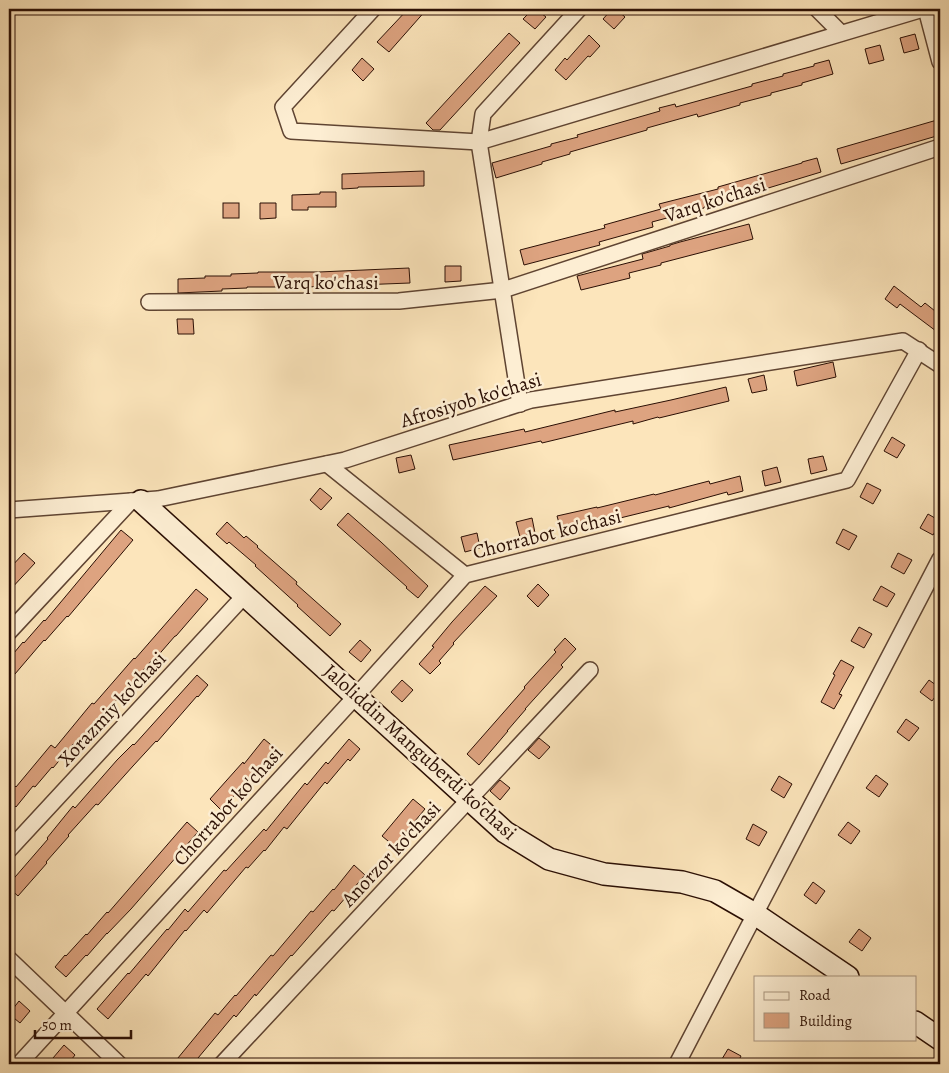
<svg xmlns="http://www.w3.org/2000/svg" width="949" height="1073" font-family="Alegreya,serif">
<style>
.building{fill:#dda380;stroke:#2b0f04}
.lines{fill:none;stroke-linecap:round;stroke-linejoin:round}
.street-casing{stroke:#5f4432;stroke-width:18}
.secondary-casing{stroke:#2b0f04;stroke-width:24}
.street{stroke:#fdeed3;stroke-width:15}
.secondary{stroke:#fdeed3;stroke-width:21}
.labels{text-anchor:middle;dominant-baseline:central;stroke-width:5;stroke-linejoin:round;paint-order:stroke}
.street-label{font-size:20px;fill:#2b0f04;stroke:#fdeed3}
</style>
<rect width="100%" height="100%" fill="#fce5bb"/>
<filter id="stains"><feTurbulence type="fractalNoise" baseFrequency=".004" numOctaves="4"/><feColorMatrix values="0 0 0 0 .2 0 0 0 0 .09 0 0 0 0 .02 0 0 0 .5 -.17"/></filter>
<radialGradient id="worn" r=".72"><stop offset=".6" stop-color="#630" stop-opacity="0"/><stop offset="1" stop-color="#630" stop-opacity=".3"/></radialGradient>
<g class="building">
<polygon points="408,9 427,9 389,52 377,42"/>
<polygon points="533,9 536,9 546,17 535,29 523,19"/>
<polygon points="612,9 616,9 625,17 614,29 603,19"/>
<polygon points="509,33 520,43 440,130 433,130 426,123"/>
<polygon points="915,34 919,49 904,53 900,38"/>
<polygon points="589,35 600,46 590,57 588,56 566,80 555,70 565,58 567,60"/>
<polygon points="880,45 884,60 869,64 865,49"/>
<polygon points="362,58 374,69 363,81 352,70"/>
<polygon points="829,60 833,74 802,83 802,85 771,93 771,95 740,103 740,105 698,117 697,114 647,128 647,130 570,152 570,154 542,162 542,164 496,178 492,163 551,146 551,144 578,137 577,135 660,111 659,108 675,104 676,107 752,86 752,84 783,76 783,74 814,66 814,64"/>
<polygon points="937,120 940,135 841,164 837,149"/>
<polygon points="817,158 821,172 765,189 765,190 704,207 704,208 652,222 653,227 599,242 600,245 524,265 520,250 605,228 604,225 661,209 659,204 718,189 718,187 802,163 802,162"/>
<polygon points="424,171 424,186 358,187 358,188 342,189 342,174"/>
<polygon points="320,192 336,192 336,207 308,207 308,210 292,210 292,195 320,194"/>
<rect x="223" y="203" width="16" height="15"/>
<polygon points="260,203 276,203 276,218 260,219"/>
<polygon points="749,224 753,239 661,263 661,265 629,273 630,278 581,290 577,276 643,259 642,254 670,246 670,245 680,242"/>
<polygon points="445,266 461,266 461,281 445,282"/>
<polygon points="409,268 410,283 306,287 247,287 247,288 222,289 222,291 178,293 178,279 205,278 205,276 231,276 231,274 258,273 258,272 319,272"/>
<polygon points="894,286 921,307 925,303 940,315 940,334 900,304 897,308 885,299"/>
<polygon points="177,319 193,319 194,334 178,334"/>
<polygon points="833,362 836,377 797,386 794,371"/>
<polygon points="764,375 767,390 752,393 748,379"/>
<polygon points="726,387 729,401 659,418 658,417 633,424 633,421 542,443 541,441 453,460 449,445 524,429 525,432 615,410 615,412 671,400"/>
<polygon points="892,437 905,445 897,458 884,451"/>
<polygon points="411,455 415,469 399,473 396,458"/>
<polygon points="823,456 827,470 811,474 808,459"/>
<polygon points="777,467 781,482 765,486 762,471"/>
<polygon points="740,476 743,491 728,495 727,492 669,508 669,506 612,520 612,519 561,530 557,516 597,507 597,508 654,494 655,495 709,481 710,484"/>
<polygon points="867,483 881,490 873,504 860,497"/>
<polygon points="320,488 332,498 321,510 310,500"/>
<polygon points="348,513 381,542 428,586 418,598 406,588 407,587 337,525"/>
<polygon points="928,514 940,521 940,523 933,535 920,528"/>
<polygon points="532,518 535,533 520,537 516,522"/>
<polygon points="227,522 244,538 246,536 258,546 257,547 297,582 296,584 341,624 330,636 297,606 298,605 255,566 256,565 229,542 227,544 216,534"/>
<polygon points="843,529 857,536 849,550 836,543"/>
<polygon points="121,530 133,540 68,617 67,616 45,641 44,640 9,681 9,659 23,642 24,643 44,620 45,621"/>
<polygon points="477,533 480,548 465,552 461,537"/>
<polygon points="24,553 35,563 9,591 9,569"/>
<polygon points="898,553 912,560 904,574 891,567"/>
<polygon points="538,584 549,595 538,607 527,596"/>
<polygon points="485,586 497,596 453,643 454,644 439,661 441,663 430,674 419,664 434,647 432,646 452,622"/>
<polygon points="881,586 895,594 887,607 873,600"/>
<polygon points="196,589 208,599 176,636 175,636 155,659 154,658 114,703 113,702 76,746 73,744 53,768 52,767 35,787 33,786 16,807 9,801 9,791 14,785 16,787 51,745 55,748 92,703 94,704 134,658 135,659"/>
<polygon points="859,627 872,634 864,648 851,641"/>
<polygon points="565,638 576,649 561,665 563,667 525,709 526,709 507,731 508,731 479,765 467,754 525,688 524,687 556,652 554,650"/>
<polygon points="360,640 371,650 361,662 349,652"/>
<polygon points="841,660 854,667 839,694 842,695 834,709 821,702 835,675 833,674"/>
<polygon points="197,675 208,685 198,697 197,696 157,742 156,741 133,766 98,805 96,804 68,835 69,836 46,862 47,863 18,896 9,888 9,884 48,839 47,838 73,806 75,808 117,760 133,744 134,745"/>
<polygon points="402,680 413,690 402,702 391,692"/>
<polygon points="929,680 940,688 940,690 932,701 920,692"/>
<polygon points="906,719 919,728 909,741 897,732"/>
<polygon points="539,738 550,747 539,759 528,750"/>
<polygon points="264,739 276,749 221,810 210,799 243,762 244,764"/>
<polygon points="349,739 360,749 350,761 348,759 327,784 325,782 287,829 284,827 265,851 264,850 248,868 246,867 207,913 204,910 186,931 185,930 148,976 146,974 108,1019 97,1009 128,973 129,974 167,929 168,930 185,909 188,912 224,870 226,871 264,829 266,831 305,783 307,785 326,762 328,764"/>
<polygon points="876,775 888,784 879,797 866,788"/>
<polygon points="779,776 792,784 784,798 771,790"/>
<polygon points="500,780 510,788 500,800 490,791"/>
<polygon points="413,799 425,809 394,846 382,836"/>
<polygon points="187,822 198,832 131,909 107,934 107,933 87,956 86,955 66,977 55,967 65,955 66,956 86,934 87,935 107,912 108,913"/>
<polygon points="848,822 860,831 851,844 838,835"/>
<polygon points="753,824 767,832 759,846 746,839"/>
<polygon points="354,865 365,875 334,911 332,910 292,956 291,955 256,996 255,994 236,1017 234,1015 193,1064 173,1064 215,1013 218,1015 235,995 236,996 271,955 273,956 311,911 313,912 333,889 334,890"/>
<polygon points="813,882 825,891 816,904 804,895"/>
<polygon points="859,929 871,938 862,951 849,942"/>
<polygon points="19,1001 30,1011 20,1023 9,1014"/>
<polygon points="64,1045 75,1055 68,1064 61,1064 53,1058"/>
<polygon points="728,1049 741,1056 737,1064 719,1064"/>
</g>
<g class="lines">
<g class="street-casing">
<g id="street">
<polyline points="373,9 283,107 291,131 479,142 923,9"/>
<polyline points="817,9 841,33"/>
<polyline points="926,9 940,62"/>
<polyline points="149,302 399,301 503,290 940,147"/>
<polyline points="520,404 479,142 483,114 579,9"/>
<polyline points="327,464 465,575"/>
<polyline points="9,510 158,499 345,460 531,400 903,341 940,365"/>
<polyline points="9,632 131,501"/>
<polyline points="9,850 245,595"/>
<polyline points="9,959 119,1064"/>
<polyline points="19,1064 356,696 465,575 847,480 919,350"/>
<polyline points="222,1064 590,670"/>
<polyline points="677,1064 940,559"/>
</g>
</g>
<g class="secondary-casing">
<g id="secondary">
<polyline points="141,501 505,832 549,859 604,874 682,882 715,891 755,914 848,977"/>
<polyline points="915,1022 940,1039"/>
</g>
</g>
<use href="#street" class="street"/>
<use href="#secondary" class="secondary"/>
</g>
<g class="labels">
<g class="street-label">
<text transform="translate(715 200) rotate(-18)">Varq ko'chasi</text>
<text x="326" y="282">Varq ko'chasi</text>
<text transform="translate(471 400) rotate(-17)">Afrosiyob ko'chasi</text>
<text transform="translate(547 534) rotate(-14)">Chorrabot ko'chasi</text>
<text transform="translate(112 709) rotate(-47)">Xorazmiy ko'chasi</text>
<text transform="translate(420 752) rotate(42)">Jaloliddin Manguberdi ko'chasi</text>
<text transform="translate(228 806) rotate(-48)">Chorrabot ko'chasi</text>
<text transform="translate(391 854) rotate(-47)">Anorzor ko'chasi</text>
</g>
</g>
<rect width="949" height="1073" fill="none" stroke="#fce5bb" stroke-width="30"/>
<rect x="10" y="10" width="929" height="1053" fill="none" stroke="#2b0f04" stroke-width="2.5"/>
<rect x="15" y="15" width="919" height="1043" fill="none" stroke="#2b0f04"/>
<rect x="754" y="976" width="162" height="65" fill="#fdeed3" stroke="#a99580"/>
<rect x="764" y="992" width="25" height="8" fill="#fdeed3" stroke="#a99580"/>
<text x="799" y="1000" font-size="15" fill="#2b0f04">Road</text>
<rect x="764" y="1013" width="25" height="15" fill="#dda380" stroke="#a99580"/>
<text x="799" y="1026" font-size="15" fill="#2b0f04">Building</text>
<path d="M35 1030v8h96v-8" fill="none" stroke="#2b0f04" stroke-width="2.5"/>
<text x="42" y="1030" font-size="15" fill="#2b0f04" stroke="#fdeed3" stroke-width="4" paint-order="stroke">50 m</text>
<rect width="100%" height="100%" filter="url(#stains)"/>
<rect width="100%" height="100%" fill="url(#worn)"/>
</svg>
